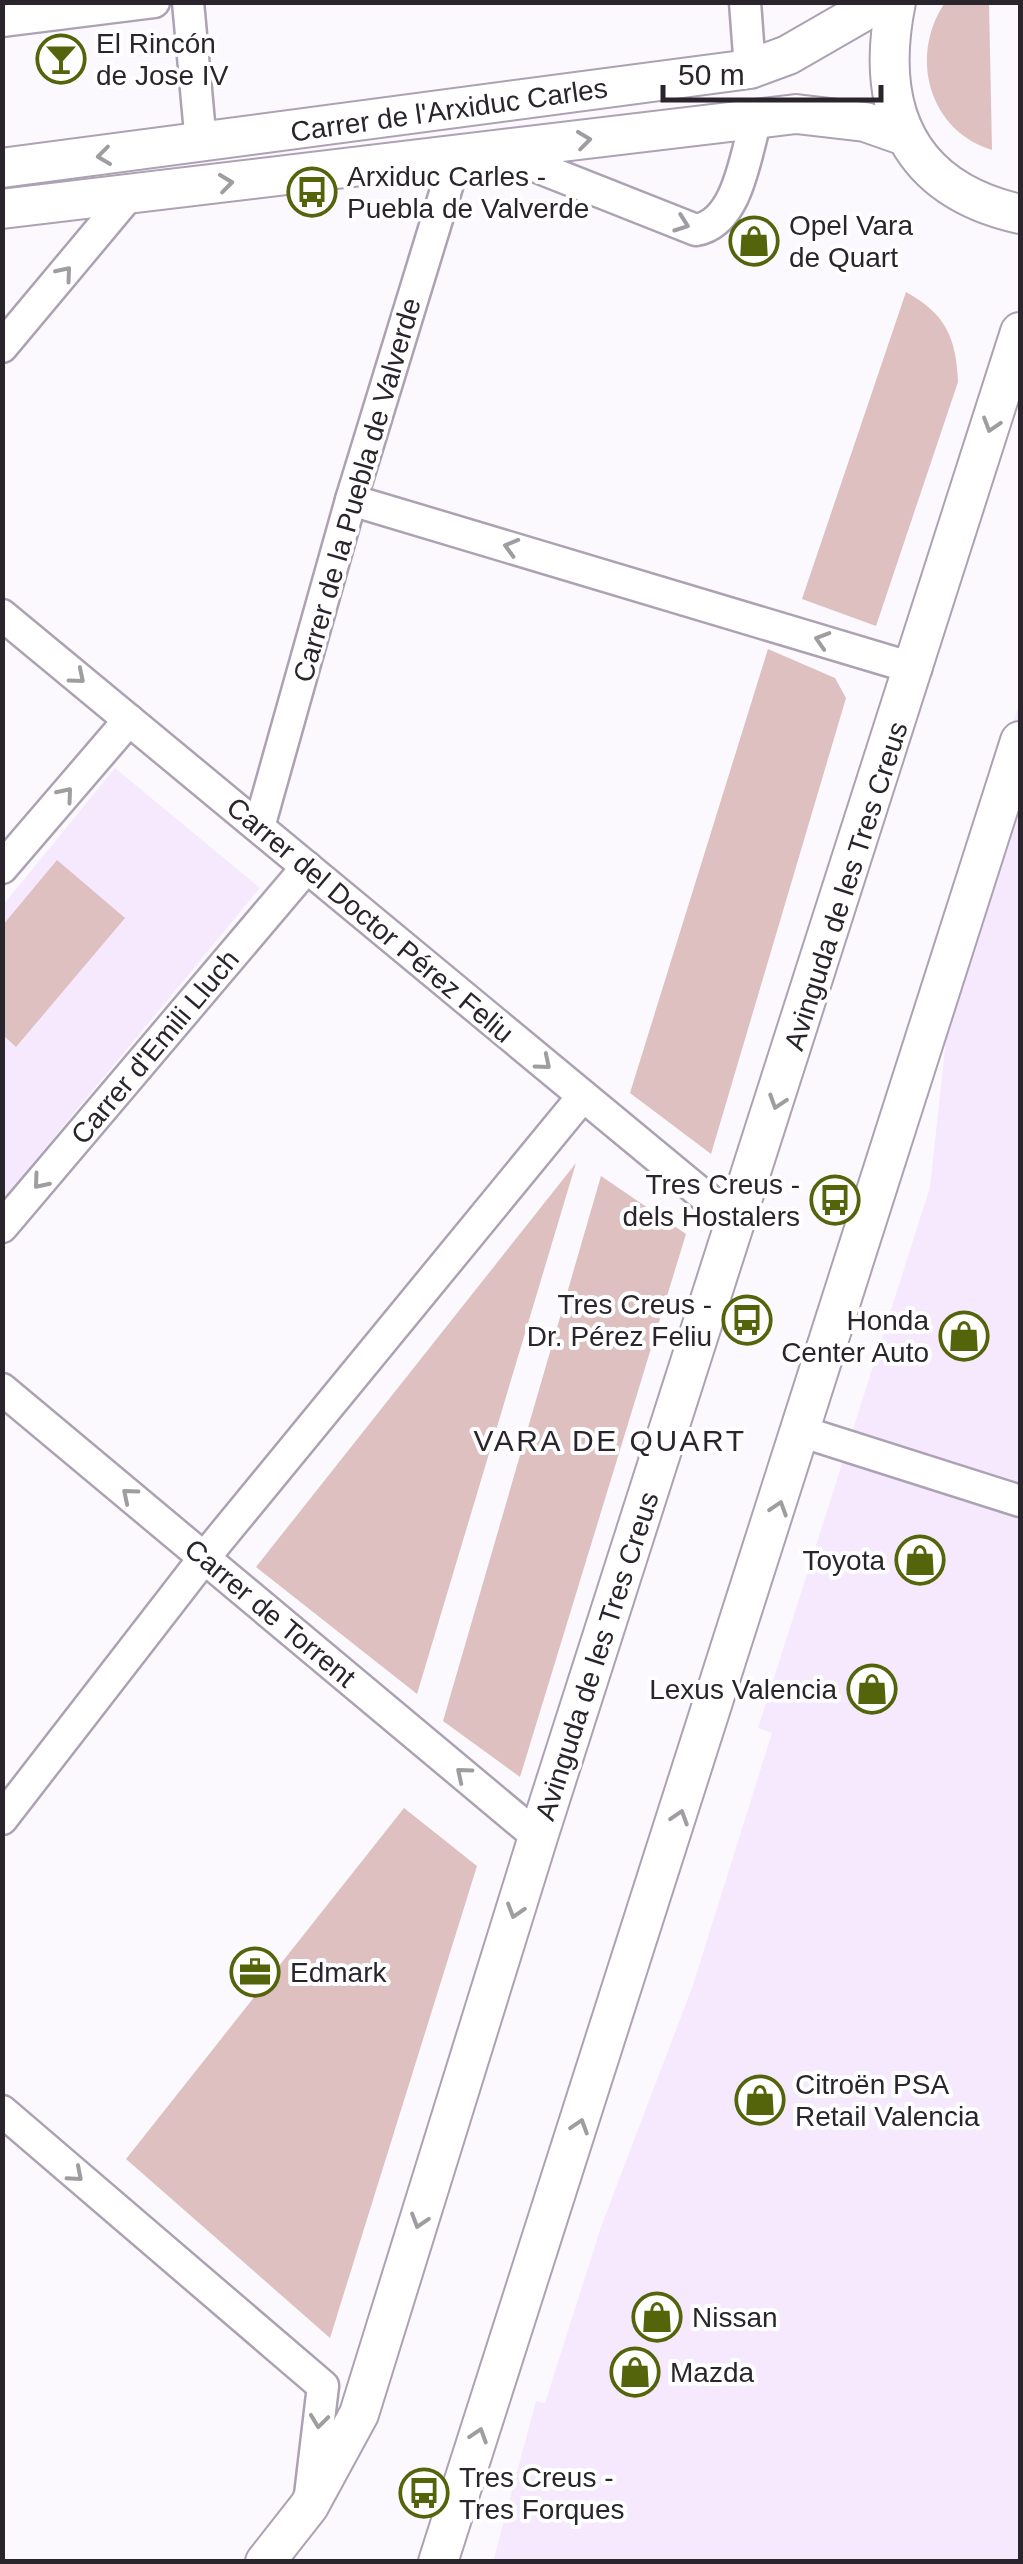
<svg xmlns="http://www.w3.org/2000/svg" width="1023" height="2564" font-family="Arial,sans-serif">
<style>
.built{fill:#f6e9fe}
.green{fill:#ddc0bf}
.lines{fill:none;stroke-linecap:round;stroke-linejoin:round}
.minor-casing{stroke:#ada1b4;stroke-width:35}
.major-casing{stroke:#ada1b4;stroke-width:42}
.minor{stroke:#fff;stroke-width:30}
.major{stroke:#fff;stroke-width:38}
.oneway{stroke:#9f9da0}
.labels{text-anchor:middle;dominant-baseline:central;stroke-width:8;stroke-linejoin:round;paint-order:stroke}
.poi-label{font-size:28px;fill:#2a252c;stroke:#fff;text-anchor:start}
.street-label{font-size:28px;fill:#2a252c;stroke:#fff}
.neighbourhood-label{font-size:30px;letter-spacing:2.5px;fill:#2a252c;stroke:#fff}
</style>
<rect width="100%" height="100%" fill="#fbf9fd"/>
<g class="built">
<polygon points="1020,702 1020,2561 493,2562 536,2401 545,2403 601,2227 693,1985 772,1733 758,1728 930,1187 965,865"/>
<polygon points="115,768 260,888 3,1199 3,905"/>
</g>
<g class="green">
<path d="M989,3L992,150C929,131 909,57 944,4Z"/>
<path d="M906,292C946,314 956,338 958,382L876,626L802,599Z"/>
<polygon points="768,649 835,678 846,698 711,1154 630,1093"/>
<polygon points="57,860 125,918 16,1047 3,1035 3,925"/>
<polygon points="576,1163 417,1694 256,1567"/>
<polygon points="601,1176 686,1234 520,1777 443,1721"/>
<polygon points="404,1808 477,1866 330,2338 126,2159"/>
</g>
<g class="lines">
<g class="minor-casing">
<g id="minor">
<polyline points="188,2 201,144"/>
<polyline points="745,2 750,69"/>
<polyline points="2,21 154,2"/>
<path d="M494,150L696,230C738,223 745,156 756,120"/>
<polyline points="2,347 129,195"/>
<polyline points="351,500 916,669"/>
<polyline points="2,615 738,1224"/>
<polyline points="259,827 351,500 457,154"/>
<polyline points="2,868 129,720"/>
<polyline points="2,1227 307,867"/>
<polyline points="2,1389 538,1837"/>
<polyline points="803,1432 1020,1501"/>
<polyline points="2,1819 204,1558 583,1096"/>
<polyline points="2,2111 323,2386 310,2495"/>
</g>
</g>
<g class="major-casing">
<g id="major">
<path d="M896,2C874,109 908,189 1020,214"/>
<polyline points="2,168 750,69 788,55 880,2"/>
<polyline points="2,209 796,114 865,122 905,136"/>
<polyline points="265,2562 309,2506 359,2414 538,1837 1020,332"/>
<polyline points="438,2562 1020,741"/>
</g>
</g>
<use href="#minor" class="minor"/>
<use href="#major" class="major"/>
</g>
<defs><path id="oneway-chevron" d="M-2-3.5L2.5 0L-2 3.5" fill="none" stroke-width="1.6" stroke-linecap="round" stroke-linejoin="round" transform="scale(2.5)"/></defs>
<g class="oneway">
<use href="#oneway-chevron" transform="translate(584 140) rotate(-7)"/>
<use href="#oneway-chevron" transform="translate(104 156) rotate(173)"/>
<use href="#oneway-chevron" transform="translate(226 183) rotate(-7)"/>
<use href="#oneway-chevron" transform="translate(682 224) rotate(20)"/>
<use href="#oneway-chevron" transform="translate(65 273) rotate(-50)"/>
<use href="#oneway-chevron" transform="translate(991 425) rotate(107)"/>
<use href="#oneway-chevron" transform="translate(511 547) rotate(-164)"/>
<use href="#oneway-chevron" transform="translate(822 640) rotate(-163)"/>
<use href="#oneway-chevron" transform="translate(78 677) rotate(40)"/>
<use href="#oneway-chevron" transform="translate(66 794) rotate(-50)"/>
<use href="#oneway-chevron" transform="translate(544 1063) rotate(40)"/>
<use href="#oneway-chevron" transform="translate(777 1102) rotate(108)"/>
<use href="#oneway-chevron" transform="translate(40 1182) rotate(130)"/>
<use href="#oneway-chevron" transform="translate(129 1495) rotate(-140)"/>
<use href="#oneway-chevron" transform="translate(779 1508) rotate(-72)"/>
<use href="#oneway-chevron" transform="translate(463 1774) rotate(-140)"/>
<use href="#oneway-chevron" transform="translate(680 1817) rotate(-72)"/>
<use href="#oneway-chevron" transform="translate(515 1911) rotate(107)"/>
<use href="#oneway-chevron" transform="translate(580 2126) rotate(-72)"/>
<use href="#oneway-chevron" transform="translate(76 2175) rotate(41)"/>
<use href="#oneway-chevron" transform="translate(419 2221) rotate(107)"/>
<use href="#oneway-chevron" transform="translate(319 2421) rotate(97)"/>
<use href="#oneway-chevron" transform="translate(479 2435) rotate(-72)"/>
</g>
<defs>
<g id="bar-ring" transform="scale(2.5)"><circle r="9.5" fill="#fff" stroke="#54640a" stroke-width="1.5"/><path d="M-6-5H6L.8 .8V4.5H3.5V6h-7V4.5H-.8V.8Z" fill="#54640a"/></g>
<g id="bus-ring" transform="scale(2.5)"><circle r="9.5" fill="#fff" stroke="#54640a" stroke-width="1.5"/><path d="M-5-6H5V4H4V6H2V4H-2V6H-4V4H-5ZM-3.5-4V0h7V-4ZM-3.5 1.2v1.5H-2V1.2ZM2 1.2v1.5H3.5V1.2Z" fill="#54640a"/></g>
<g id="shop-ring" transform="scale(2.5)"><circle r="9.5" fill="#fff" stroke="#54640a" stroke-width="1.5"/><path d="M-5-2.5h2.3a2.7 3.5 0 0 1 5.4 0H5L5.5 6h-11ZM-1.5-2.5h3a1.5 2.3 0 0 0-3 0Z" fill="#54640a"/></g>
<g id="office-ring" transform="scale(2.5)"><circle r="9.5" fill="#fff" stroke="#54640a" stroke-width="1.5"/><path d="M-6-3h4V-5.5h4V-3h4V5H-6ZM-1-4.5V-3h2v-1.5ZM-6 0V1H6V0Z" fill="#54640a"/></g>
</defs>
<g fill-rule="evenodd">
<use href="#bar-ring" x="61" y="59"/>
<use href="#bus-ring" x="312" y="192"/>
<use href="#shop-ring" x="754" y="241"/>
<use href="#bus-ring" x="835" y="1200"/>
<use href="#bus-ring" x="747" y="1320"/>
<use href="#shop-ring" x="964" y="1336"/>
<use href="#shop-ring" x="920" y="1560"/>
<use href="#shop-ring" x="872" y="1689"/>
<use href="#office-ring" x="255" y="1972"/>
<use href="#shop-ring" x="760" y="2100"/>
<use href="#shop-ring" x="657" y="2317"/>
<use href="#shop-ring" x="635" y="2372"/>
<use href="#bus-ring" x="424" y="2493"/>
</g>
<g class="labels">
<g class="poi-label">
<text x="96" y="43">El Rincón<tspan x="96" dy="32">de Jose IV</tspan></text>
<text x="347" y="176">Arxiduc Carles -<tspan x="347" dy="32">Puebla de Valverde</tspan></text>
<text x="789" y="225">Opel Vara<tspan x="789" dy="32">de Quart</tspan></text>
<text x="800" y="1184" text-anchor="end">Tres Creus -<tspan x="800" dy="32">dels Hostalers</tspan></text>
<text x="712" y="1304" text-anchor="end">Tres Creus -<tspan x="712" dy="32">Dr. Pérez Feliu</tspan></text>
<text x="929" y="1320" text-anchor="end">Honda<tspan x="929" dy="32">Center Auto</tspan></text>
<text x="885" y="1560" text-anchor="end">Toyota</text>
<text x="837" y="1689" text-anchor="end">Lexus Valencia</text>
<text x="290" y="1972">Edmark</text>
<text x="795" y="2084">Citroën PSA<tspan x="795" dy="32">Retail Valencia</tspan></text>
<text x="692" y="2317">Nissan</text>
<text x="670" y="2372">Mazda</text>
<text x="459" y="2477">Tres Creus -<tspan x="459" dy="32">Tres Forques</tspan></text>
</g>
<g class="street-label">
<text transform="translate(449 110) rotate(-8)">Carrer de l'Arxiduc Carles</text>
<text transform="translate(357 490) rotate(-74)">Carrer de la Puebla de Valverde</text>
<text transform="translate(846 886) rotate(-72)">Avinguda de les Tres Creus</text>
<text transform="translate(370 920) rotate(40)">Carrer del Doctor Pérez Feliu</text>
<text transform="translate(155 1047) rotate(-50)">Carrer d'Emili Lluch</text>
<text transform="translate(270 1613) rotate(40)">Carrer de Torrent</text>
<text transform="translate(597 1656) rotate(-72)">Avinguda de les Tres Creus</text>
</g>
<g class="neighbourhood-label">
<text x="610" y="1440">VARA DE QUART</text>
</g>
</g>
<rect width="1023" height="2564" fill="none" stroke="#2a252c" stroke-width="10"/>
<path d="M663 85v15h218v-15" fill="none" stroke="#2a252c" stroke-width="5"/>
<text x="678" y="85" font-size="30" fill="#2a252c" stroke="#ffffff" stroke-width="8" paint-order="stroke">50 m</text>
</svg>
